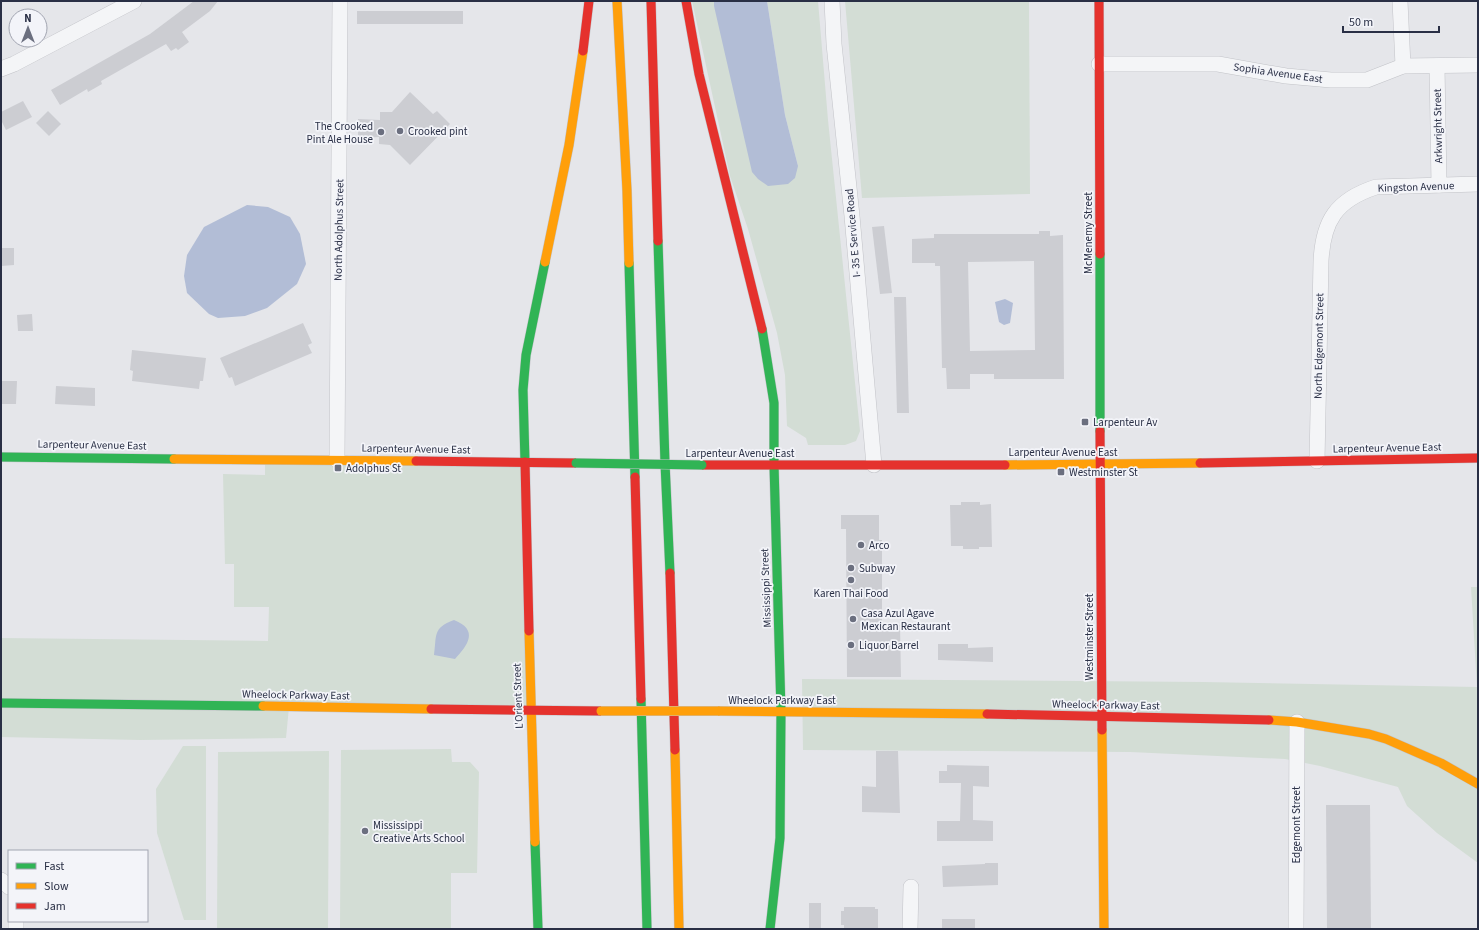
<svg xmlns="http://www.w3.org/2000/svg" width="1479" height="930" font-family="'Source Sans 3',sans-serif">
<style>
.green{fill:#d3ddd5}
.water{fill:#b2bdd6}
.building{fill:#cccdd2;fill-rule:evenodd}
.lines{fill:none;stroke-linecap:round;stroke-linejoin:round}
.street-casing{stroke:#c2c3c8;stroke-width:16}
.fast-casing{stroke:#c2c3c8;stroke-width:10}
.slow-casing{stroke:#c2c3c8;stroke-width:10}
.jam-casing{stroke:#c2c3c8;stroke-width:10}
.street{stroke:#f4f5f7;stroke-width:15}
.fast{stroke:#30b455;stroke-width:9}
.slow{stroke:#ff9f0a;stroke-width:9}
.jam{stroke:#e5322d;stroke-width:9}
.fast-bridge-casing{stroke:#c2c3c8;stroke-width:10;stroke-linecap:butt}
.slow-bridge-casing{stroke:#c2c3c8;stroke-width:10;stroke-linecap:butt}
.fast-bridge{stroke:#30b455;stroke-width:9}
.slow-bridge{stroke:#ff9f0a;stroke-width:9}
.poi-dot{fill:#6b6f7f;stroke:#f3f4f9;stroke-width:1.5}
.labels{text-anchor:middle;dominant-baseline:central;stroke-width:3.5;stroke-linejoin:round;paint-order:stroke}
.street-label{font-size:11px;fill:#292f45;stroke:#f3f4f9}
.poi-label{font-size:11px;fill:#292f45;stroke:#f3f4f9;text-anchor:start}
</style>
<rect width="100%" height="100%" fill="#e5e6ea"/>
<g class="green">
<polygon points="692,1 714,1 714,6 798,166 785,115 767,1 818,1 828,120 860,431 856,441 845,445 808,445 806,438 787,426 785,375 777,333 748,229 730,176"/>
<polygon points="845,1 1029,1 1030,194 862,198"/>
<polygon points="265,459 525,462 530,710 289,707 286,738 140,740 1,737 1,638 268,641 269,607 234,607 234,564 225,564 223,474 265,475"/>
<polygon points="1471,587 1478,587 1478,863 1437,833 1407,806 1398,787 1320,766 1285,759 1130,752 803,750 802,679 1203,682 1477,687"/>
<polygon points="183,746 206,746 206,920 184,920 157,833 156,789"/>
<polygon points="451,749 452,762 470,762 479,772 477,873 451,873 451,929 340,929 341,750"/>
<polygon points="329,751 328,929 217,929 218,752"/>
</g>
<g class="water">
<polygon points="714,1 767,1 785,115 798,166 795,178 788,184 768,186 758,179 752,172 714,6"/>
<polygon points="247,205 268,207 290,217 300,234 306,264 297,284 267,308 245,316 218,318 209,314 187,293 184,276 187,255 204,227"/>
<polygon points="1005,299 1013,303 1010,323 1004,325 999,322 995,302"/>
<path d="M454,620C479,630 468,645 455,659L434,655C437,636 432,628 454,620Z"/>
</g>
<g class="building">
<polygon points="194,1 218,1 210,11 182,32 189,42 178,50 176,48 171,51 166,44 101,81 102,84 88,92 87,89 60,105 51,90 150,34"/>
<rect x="357" y="11" width="106" height="13"/>
<polygon points="410,92 433,114 437,111 450,124 410,165 390,145 379,144 379,137 358,138 358,119 380,120 380,112 392,112"/>
<polygon points="23,101 32,117 6,130 1,120 1,112"/>
<polygon points="48,111 61,124 49,136 36,123"/>
<polygon points="884,226 892,293 880,294 872,227"/>
<path d="M1039,231H1050V236L1063,235L1064,379H994V374H970V389H947L946,368H942L940,266H935V263H912V239L934,238V234H1039ZM1034,261L1035,350L970,351L968,262Z"/>
<polygon points="1,248 14,248 14,265 1,266"/>
<polygon points="894,297 906,297 909,413 897,413"/>
<polygon points="32,314 33,331 18,331 17,315"/>
<polygon points="303,323 312,343 308,345 312,353 235,386 232,377 229,378 220,358"/>
<polygon points="132,350 206,358 203,381 200,381 199,389 132,381 133,371 130,370"/>
<polygon points="1,381 17,381 16,404 1,404"/>
<polygon points="56,386 95,388 95,406 55,404"/>
<polygon points="961,502 980,502 980,505 991,504 992,547 979,547 979,549 963,549 963,546 951,546 950,505 961,505"/>
<polygon points="841,515 879,515 879,540 882,540 882,625 900,625 901,677 847,677 846,529 841,529"/>
<polygon points="938,644 968,644 968,648 993,647 993,662 938,660"/>
<polygon points="876,751 898,751 900,813 862,812 862,786 876,787"/>
<polygon points="947,765 989,766 989,787 973,786 973,820 993,821 993,841 937,841 937,821 960,821 961,783 939,783 939,771 947,771"/>
<polygon points="1326,805 1370,805 1371,929 1327,929"/>
<polygon points="985,863 998,863 998,885 943,887 942,866 985,864"/>
<rect x="809" y="903" width="12" height="26"/>
<polygon points="844,907 875,907 875,909 878,909 878,928 844,928 844,925 841,925 841,911 844,911"/>
<rect x="942" y="919" width="33" height="10"/>
</g>
<g class="lines">
<g class="street-casing">
<g id="street">
<polyline points="832,1 834,44 852,216 874,465"/>
<polyline points="1400,1 1403,66"/>
<polyline points="1099,64 1218,64 1286,76 1331,80 1367,80 1403,66 1478,65"/>
<polyline points="1437,66 1439,185"/>
<polyline points="1,69 14,64 134,1"/>
<path d="M337,460C337,307 340,154 340,1"/>
<path d="M1317,461L1321,261C1323,221 1336,200 1376,187L1478,184"/>
<polyline points="1,880 9,887"/>
<polyline points="16,921 16,929"/>
<polyline points="910,929 911,887"/>
<polyline points="1296,929 1297,722"/>
</g>
</g>
<g class="fast-casing">
<g id="fast">
<polyline points="658,241 665,463 670,573"/>
<polyline points="1100,254 1100,431"/>
<polyline points="629,263 635,477"/>
<polyline points="762,329 774,403 774,465"/>
<polyline points="1,457 174,459"/>
<polyline points="525,462 523,390 526,355 545,262"/>
<polyline points="774,465 781,711"/>
<polyline points="641,699 647,929"/>
<polyline points="1,703 263,706"/>
<polyline points="535,842 538,929"/>
<polyline points="770,929 780,838 781,711"/>
</g>
</g>
<g class="slow-casing">
<g id="slow">
<polyline points="617,1 627,191 629,263"/>
<polyline points="545,262 569,145 583,51"/>
<polyline points="174,459 416,461"/>
<polyline points="1005,465 1200,463"/>
<polyline points="529,631 535,842"/>
<polyline points="263,706 431,709"/>
<polyline points="718,711 987,714"/>
<polyline points="1269,720 1297,722 1369,734 1386,739 1441,763 1478,784"/>
<polyline points="1102,730 1104,929"/>
<polyline points="675,750 679,929"/>
</g>
</g>
<g class="jam-casing">
<g id="jam">
<polyline points="651,1 658,241"/>
<polyline points="686,1 699,74 762,329"/>
<polyline points="1099,1 1100,254"/>
<polyline points="583,51 589,1"/>
<polyline points="1100,431 1102,730"/>
<polyline points="416,461 576,463"/>
<polyline points="525,462 529,631"/>
<polyline points="1200,463 1478,458"/>
<polyline points="702,465 1005,465"/>
<polyline points="635,477 641,699"/>
<polyline points="670,573 675,750"/>
<polyline points="431,709 601,711"/>
<polyline points="987,714 1269,720"/>
</g>
</g>
<use href="#street" class="street"/>
<use href="#fast" class="fast"/>
<use href="#slow" class="slow"/>
<use href="#jam" class="jam"/>
<g class="fast-bridge-casing">
<polyline id="fast-bridge" points="576,463 702,465"/>
</g>
<g class="slow-bridge-casing">
<polyline id="slow-bridge" points="601,711 718,711"/>
</g>
<use href="#fast-bridge" class="fast-bridge"/>
<use href="#slow-bridge" class="slow-bridge"/>
</g>
<g class="poi-dot">
<circle cx="400" cy="131" r="4"/>
<circle cx="381" cy="132" r="4"/>
<rect x="1081" y="418" width="8" height="8" rx="2"/>
<rect x="334" y="464" width="8" height="8" rx="2"/>
<rect x="1057" y="468" width="8" height="8" rx="2"/>
<circle cx="861" cy="545" r="4"/>
<circle cx="851" cy="568" r="4"/>
<circle cx="851" cy="580" r="4"/>
<circle cx="853" cy="619" r="4"/>
<circle cx="851" cy="645" r="4"/>
<circle cx="365" cy="831" r="4"/>
</g>
<g class="labels">
<g class="street-label">
<text transform="translate(1278 73) rotate(8)">Sophia Avenue East</text>
<text transform="translate(1438 126) rotate(-91)">Arkwright Street</text>
<text transform="translate(1416 187) rotate(-2)">Kingston Avenue</text>
<text transform="translate(339 230) rotate(-89)">North Adolphus Street</text>
<text transform="translate(853 233) rotate(-95)">I- 35 E Service Road</text>
<text transform="translate(1088 233) rotate(-90)">McMenemy Street</text>
<text transform="translate(1319 346) rotate(-89)">North Edgemont Street</text>
<text transform="translate(92 445) rotate(1)">Larpenteur Avenue East</text>
<text transform="translate(1387 448) rotate(-1)">Larpenteur Avenue East</text>
<text transform="translate(416 449) rotate(1)">Larpenteur Avenue East</text>
<text x="1063" y="452">Larpenteur Avenue East</text>
<text x="740" y="453">Larpenteur Avenue East</text>
<text transform="translate(766 588) rotate(-92)">Mississippi Street</text>
<text transform="translate(1089 637) rotate(-90)">Westminster Street</text>
<text transform="translate(296 695) rotate(1)">Wheelock Parkway East</text>
<text transform="translate(518 696) rotate(-92)">L'Orient Street</text>
<text x="782" y="700">Wheelock Parkway East</text>
<text transform="translate(1106 705) rotate(1)">Wheelock Parkway East</text>
<text transform="translate(1296 825) rotate(-90)">Edgemont Street</text>
</g>
<g class="poi-label">
<text x="373" y="126" text-anchor="end">The Crooked<tspan x="373" dy="13">Pint Ale House</tspan></text>
<text x="408" y="131">Crooked pint</text>
<text x="1093" y="422">Larpenteur Av</text>
<text x="346" y="468">Adolphus St</text>
<text x="1069" y="472">Westminster St</text>
<text x="869" y="545">Arco</text>
<text x="859" y="568">Subway</text>
<text x="851" y="593" text-anchor="middle">Karen Thai Food</text>
<text x="861" y="613">Casa Azul Agave<tspan x="861" dy="13">Mexican Restaurant</tspan></text>
<text x="859" y="645">Liquor Barrel</text>
<text x="373" y="825">Mississippi<tspan x="373" dy="13">Creative Arts School</tspan></text>
</g>
</g>
<rect width="1479" height="930" fill="none" stroke="#292f45" stroke-width="4"/>
<rect x="8" y="850" width="140" height="72" fill="#f3f4f9" stroke="#a2a5b1"/>
<rect x="16" y="863" width="20" height="6" fill="#30b455" stroke="#a2a5b1"/>
<text x="44" y="870" font-size="12" fill="#292f45">Fast</text>
<rect x="16" y="883" width="20" height="6" fill="#ff9f0a" stroke="#a2a5b1"/>
<text x="44" y="890" font-size="12" fill="#292f45">Slow</text>
<rect x="16" y="903" width="20" height="6" fill="#e5322d" stroke="#a2a5b1"/>
<text x="44" y="910" font-size="12" fill="#292f45">Jam</text>
<g transform="translate(28 28)"><circle r="19" fill="#f3f4f9" stroke="#a2a5b1"/>
<path d="M0-3L7 15L0 10L-7 15Z" fill="#6b6f7f"/>
<text y="-6" font-size="11" font-weight="bold" text-anchor="middle" fill="#292f45">N</text>
</g>
<path d="M1343 26v6h96v-6" fill="none" stroke="#292f45" stroke-width="2"/>
<text x="1349" y="26" font-size="12" fill="#292f45" stroke="#f3f4f9" stroke-width="3" paint-order="stroke">50 m</text>
</svg>
